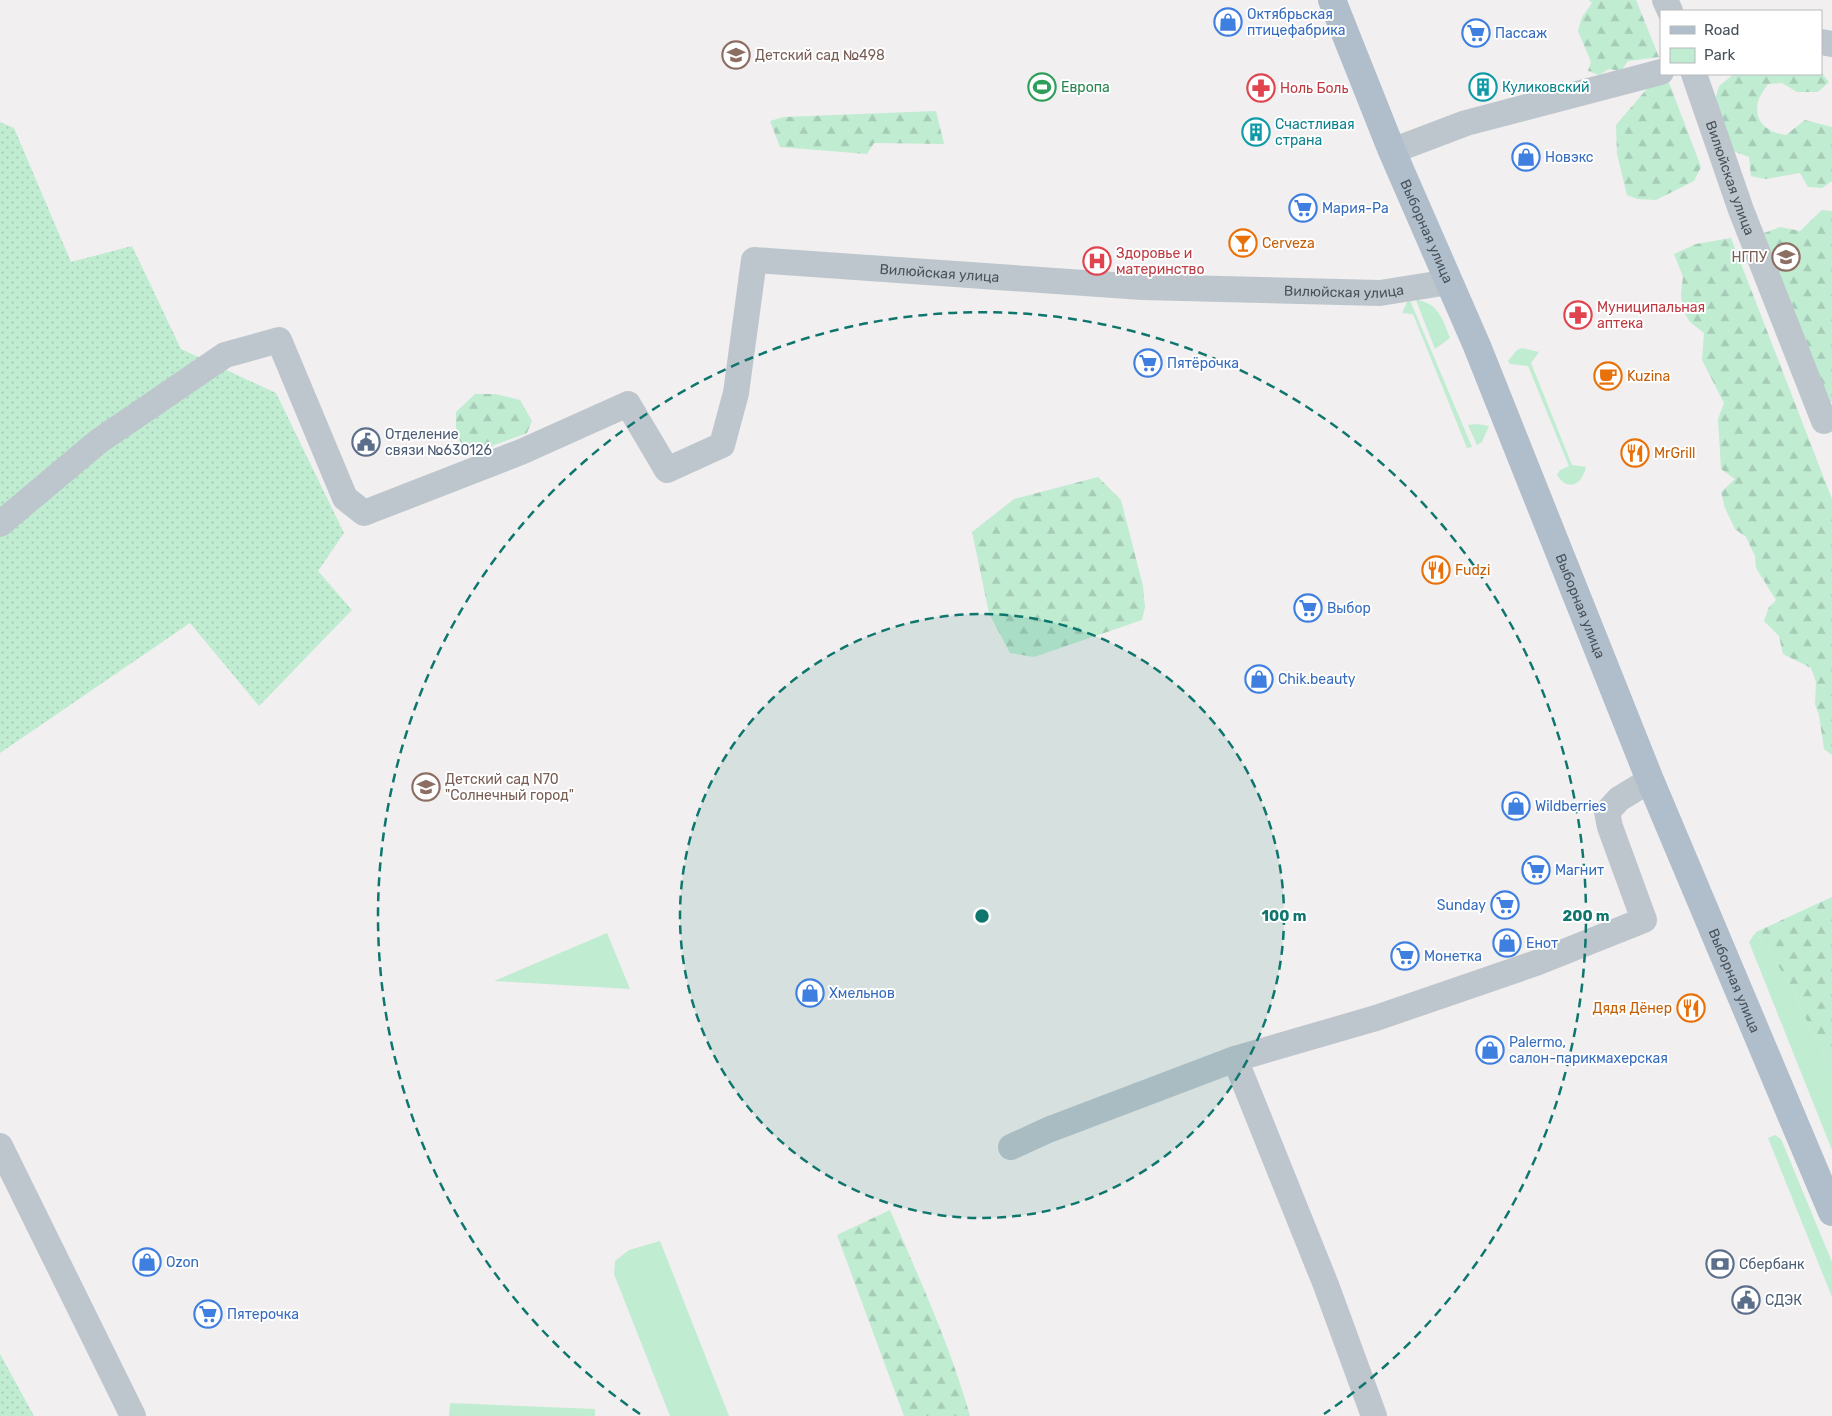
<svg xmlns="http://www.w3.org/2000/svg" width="1832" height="1416" font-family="Rubik,sans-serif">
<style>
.green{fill:#c0ecd2}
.forest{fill:url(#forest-firs)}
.garden{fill:url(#garden-dots)}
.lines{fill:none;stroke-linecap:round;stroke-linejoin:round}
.minor{stroke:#bec6cd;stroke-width:26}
.major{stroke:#b0becc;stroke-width:28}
.ring{fill:none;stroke:#0f766e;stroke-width:2.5;stroke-dasharray:9 6}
.labels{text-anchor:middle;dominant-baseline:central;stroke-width:4;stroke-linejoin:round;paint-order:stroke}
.shop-label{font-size:14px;fill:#366cbe;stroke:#fff;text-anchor:start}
.education-label{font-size:14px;fill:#785e54;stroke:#fff;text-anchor:start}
.leisure-label{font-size:14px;fill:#27864d;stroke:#fff;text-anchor:start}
.culture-label{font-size:14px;fill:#0d838f;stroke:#fff;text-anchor:start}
.health-label{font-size:14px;fill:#be3a42;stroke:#fff;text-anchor:start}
.street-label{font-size:14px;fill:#48525b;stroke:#fff}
.food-label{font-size:14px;fill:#c56008;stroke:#fff;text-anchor:start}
.service-label{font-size:14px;fill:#4e5e75;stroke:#fff;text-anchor:start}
.centre{fill:#0f766e;stroke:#fff;stroke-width:2.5}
.ring-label{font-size:15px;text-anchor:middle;font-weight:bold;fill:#0f766e;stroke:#fff;stroke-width:4;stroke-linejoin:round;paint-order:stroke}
</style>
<defs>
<pattern id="forest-firs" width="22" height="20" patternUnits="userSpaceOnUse" patternTransform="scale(1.25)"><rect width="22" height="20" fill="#c0ecd2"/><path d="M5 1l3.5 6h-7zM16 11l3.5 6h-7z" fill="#a6ccb7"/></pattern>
<pattern id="garden-dots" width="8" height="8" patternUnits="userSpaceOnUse" patternTransform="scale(1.25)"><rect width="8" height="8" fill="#c0ecd2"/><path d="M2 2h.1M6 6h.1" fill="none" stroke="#a6ccb7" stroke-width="1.8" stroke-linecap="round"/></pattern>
</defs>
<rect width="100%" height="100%" fill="#f1efef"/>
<g class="green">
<polygon points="1409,298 1472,447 1467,448 1413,314 1402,313"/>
<path d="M1416,300C1438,302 1443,320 1450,338L1435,349Z"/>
<path d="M1522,348L1539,352L1531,363L1572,465L1586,467C1582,485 1568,492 1557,475L1560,470L1569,466L1528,366L1510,364L1508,361L1517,350Z"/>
<polygon points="1477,424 1489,426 1482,442 1477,445 1468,425"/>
<polygon points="1756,932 1792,987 1810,1028 1832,1069 1832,1150 1749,942"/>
<polygon points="607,933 630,989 494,981"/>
<polygon points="1775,1135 1781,1139 1832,1262 1832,1297 1768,1138"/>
<polygon points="660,1241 729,1416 670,1416 614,1274 615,1261 629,1250"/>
<polygon points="450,1403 595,1409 595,1416 449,1416"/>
</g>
<g class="forest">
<polygon points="1589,0 1636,0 1659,57 1628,61 1621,71 1609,69 1599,75 1588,71 1591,62 1578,31 1582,17 1592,3"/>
<path d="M1821,72L1829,82L1818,92H1797L1782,83L1768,84C1765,89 1759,96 1758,102C1753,122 1769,133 1786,135L1805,120L1832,127V181L1822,188L1808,187L1800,173L1765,179L1751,176L1749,157L1731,150L1713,107L1719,86L1734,74Z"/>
<polygon points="1668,80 1701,167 1694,181 1656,200 1637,199 1627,195 1617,154 1616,125 1651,84"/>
<polygon points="936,111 944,144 874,143 867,154 780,147 770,121 784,117"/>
<polygon points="1822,210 1832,211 1832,402 1823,405 1764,233 1780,227 1800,231"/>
<polygon points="1731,238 1832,499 1832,755 1824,749 1819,715 1815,704 1816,682 1811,668 1783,654 1779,636 1764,621 1769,607 1776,600 1756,568 1755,556 1746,537 1735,529 1725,508 1721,492 1735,479 1721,469 1718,419 1724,403 1702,360 1704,333 1690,322 1682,309 1681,293 1683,277 1674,254 1696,244"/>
<polygon points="475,394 495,394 520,400 532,421 527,433 486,448 466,449 456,436 456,412"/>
<polygon points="1098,477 1121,500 1143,586 1145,607 1142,620 1034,657 1010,653 989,613 972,532 1014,499"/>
<polygon points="1832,897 1832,1069 1810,1028 1792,987 1756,932"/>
<path d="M890,1210C919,1278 950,1345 970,1416H904L837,1235Z"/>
</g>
<g class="garden">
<polygon points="0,122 14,128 71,262 132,246 181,349 276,393 344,533 318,571 352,610 259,706 190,623 0,753"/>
<polygon points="0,1354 34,1416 0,1416"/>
</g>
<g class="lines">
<g class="minor">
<polyline points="1665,0 1670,11"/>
<polyline points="1821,42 1832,44"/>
<path id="s1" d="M1694,74L1741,210L1824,421"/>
<polyline points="1392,151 1466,123 1661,72"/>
<path id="s2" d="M0,524L99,441L225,355L279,340L345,498L364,513L521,452L628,404L667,470L722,445L736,393L754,260L1142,287L1380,293L1449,282"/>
<polyline points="1235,1059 1326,1285 1374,1416"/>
<polyline points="0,1146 133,1416"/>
<polyline points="1011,1147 1048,1130 1235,1059 1376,1018 1536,963 1644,920 1610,827 1607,812 1619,799 1650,780"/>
</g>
<path class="major" id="s3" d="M1332,0L1392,151L1477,346L1650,780L1832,1212"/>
</g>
<circle cx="982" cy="916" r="302" fill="#0f766e" fill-opacity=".12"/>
<g class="ring">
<circle cx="982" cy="916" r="302"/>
<path d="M640 1414A604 604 0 1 1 1324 1414"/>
</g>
<defs>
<g id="shop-ring" transform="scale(1.4375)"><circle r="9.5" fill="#fff" stroke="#3f7fe0" stroke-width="1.5"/><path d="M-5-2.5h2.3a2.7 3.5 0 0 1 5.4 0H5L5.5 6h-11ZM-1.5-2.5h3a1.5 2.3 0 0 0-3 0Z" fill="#3f7fe0"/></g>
<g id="supermarket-ring" transform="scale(1.4375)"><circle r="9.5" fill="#fff" stroke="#3f7fe0" stroke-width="1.5"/><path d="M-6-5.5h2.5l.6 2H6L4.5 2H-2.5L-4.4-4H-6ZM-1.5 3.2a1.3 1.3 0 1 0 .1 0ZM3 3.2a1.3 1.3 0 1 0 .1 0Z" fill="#3f7fe0"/></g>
<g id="school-ring" transform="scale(1.4375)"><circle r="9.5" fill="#fff" stroke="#8d6e63" stroke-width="1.5"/><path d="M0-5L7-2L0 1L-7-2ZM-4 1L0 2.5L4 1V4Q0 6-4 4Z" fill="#8d6e63"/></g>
<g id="stadium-ring" transform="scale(1.4375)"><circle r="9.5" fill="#fff" stroke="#2e9e5b" stroke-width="1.5"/><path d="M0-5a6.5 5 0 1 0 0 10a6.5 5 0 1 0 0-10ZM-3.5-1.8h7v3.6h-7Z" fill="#2e9e5b"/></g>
<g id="building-ring" transform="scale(1.4375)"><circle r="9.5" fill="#fff" stroke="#0f9aa8" stroke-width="1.5"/><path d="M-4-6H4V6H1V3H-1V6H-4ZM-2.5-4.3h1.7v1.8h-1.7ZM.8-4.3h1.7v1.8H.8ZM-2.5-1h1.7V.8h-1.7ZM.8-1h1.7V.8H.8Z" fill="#0f9aa8"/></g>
<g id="pharmacy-ring" transform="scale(1.4375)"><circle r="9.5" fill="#fff" stroke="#e0444e" stroke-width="1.5"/><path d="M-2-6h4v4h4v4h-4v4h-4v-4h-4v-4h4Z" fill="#e0444e"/></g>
<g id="bar-ring" transform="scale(1.4375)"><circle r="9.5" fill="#fff" stroke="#e8710a" stroke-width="1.5"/><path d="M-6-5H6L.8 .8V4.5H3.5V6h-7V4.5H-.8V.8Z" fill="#e8710a"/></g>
<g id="university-ring" transform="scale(1.4375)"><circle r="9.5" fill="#fff" stroke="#8d6e63" stroke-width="1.5"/><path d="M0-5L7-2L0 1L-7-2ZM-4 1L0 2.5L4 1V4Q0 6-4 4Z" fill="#8d6e63"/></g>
<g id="hospital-ring" transform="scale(1.4375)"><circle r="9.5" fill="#fff" stroke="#e0444e" stroke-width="1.5"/><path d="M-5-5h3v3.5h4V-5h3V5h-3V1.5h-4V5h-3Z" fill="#e0444e"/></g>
<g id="cafe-ring" transform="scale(1.4375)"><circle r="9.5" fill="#fff" stroke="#e8710a" stroke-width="1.5"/><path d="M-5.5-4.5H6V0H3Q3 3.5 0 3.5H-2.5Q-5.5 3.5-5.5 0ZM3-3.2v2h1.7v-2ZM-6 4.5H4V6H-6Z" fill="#e8710a"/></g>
<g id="civic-ring" transform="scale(1.4375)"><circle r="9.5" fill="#fff" stroke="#5c6f8a" stroke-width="1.5"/><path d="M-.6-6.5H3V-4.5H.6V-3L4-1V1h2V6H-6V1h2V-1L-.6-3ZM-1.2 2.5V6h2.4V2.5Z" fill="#5c6f8a"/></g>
<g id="restaurant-ring" transform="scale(1.4375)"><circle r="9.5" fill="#fff" stroke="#e8710a" stroke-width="1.5"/><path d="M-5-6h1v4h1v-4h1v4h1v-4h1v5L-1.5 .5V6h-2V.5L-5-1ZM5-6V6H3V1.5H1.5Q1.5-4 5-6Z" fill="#e8710a"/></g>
<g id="bank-ring" transform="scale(1.4375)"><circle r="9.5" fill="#fff" stroke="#5c6f8a" stroke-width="1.5"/><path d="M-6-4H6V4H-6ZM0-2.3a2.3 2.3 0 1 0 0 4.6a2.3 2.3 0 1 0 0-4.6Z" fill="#5c6f8a"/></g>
</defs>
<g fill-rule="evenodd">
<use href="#shop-ring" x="1228" y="22"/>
<use href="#supermarket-ring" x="1476" y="33"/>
<use href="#school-ring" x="736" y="55"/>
<use href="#stadium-ring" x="1042" y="87"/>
<use href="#building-ring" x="1483" y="87"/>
<use href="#pharmacy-ring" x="1261" y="88"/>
<use href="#building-ring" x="1256" y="132"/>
<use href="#shop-ring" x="1526" y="157"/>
<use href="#supermarket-ring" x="1303" y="208"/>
<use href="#bar-ring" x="1243" y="243"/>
<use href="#university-ring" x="1786" y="257"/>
<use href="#hospital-ring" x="1097" y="261"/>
<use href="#pharmacy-ring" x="1578" y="315"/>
<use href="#supermarket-ring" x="1148" y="363"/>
<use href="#cafe-ring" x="1608" y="376"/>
<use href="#civic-ring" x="366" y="442"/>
<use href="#restaurant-ring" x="1635" y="453"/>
<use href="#restaurant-ring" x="1436" y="570"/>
<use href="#supermarket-ring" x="1308" y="608"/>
<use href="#shop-ring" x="1259" y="679"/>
<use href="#school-ring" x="426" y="787"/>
<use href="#shop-ring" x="1516" y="806"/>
<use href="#supermarket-ring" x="1536" y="870"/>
<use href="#supermarket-ring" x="1505" y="905"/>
<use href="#shop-ring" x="1507" y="943"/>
<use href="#supermarket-ring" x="1405" y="956"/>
<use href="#shop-ring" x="810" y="993"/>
<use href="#restaurant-ring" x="1691" y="1008"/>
<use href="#shop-ring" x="1490" y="1050"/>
<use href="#shop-ring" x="147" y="1262"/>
<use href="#bank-ring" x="1720" y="1264"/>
<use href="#civic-ring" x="1746" y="1300"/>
<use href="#supermarket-ring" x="208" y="1314"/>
</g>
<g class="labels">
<g class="shop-label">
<text x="1247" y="14">Октябрьская<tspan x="1247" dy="16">птицефабрика</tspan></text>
<text x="1495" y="33">Пассаж</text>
<text x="1545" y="157">Новэкс</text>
<text x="1322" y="208">Мария-Ра</text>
<text x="1167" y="363">Пятёрочка</text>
<text x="1327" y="608">Выбор</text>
<text x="1278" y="679">Chik.beauty</text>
<text x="1535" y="806">Wildberries</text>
<text x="1555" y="870">Магнит</text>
<text x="1486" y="905" text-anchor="end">Sunday</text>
<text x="1526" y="943">Енот</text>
<text x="1424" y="956">Монетка</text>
<text x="829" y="993">Хмельнов</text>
<text x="1509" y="1042">Palermo,<tspan x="1509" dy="16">салон-парикмахерская</tspan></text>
<text x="166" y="1262">Ozon</text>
<text x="227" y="1314">Пятерочка</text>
</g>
<g class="education-label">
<text x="755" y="55">Детский сад №498</text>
<text x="1767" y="257" text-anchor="end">НГПУ</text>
<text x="445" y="779">Детский сад N70<tspan x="445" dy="16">"Солнечный город"</tspan></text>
</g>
<g class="leisure-label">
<text x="1061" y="87">Европа</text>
</g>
<g class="culture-label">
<text x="1502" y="87">Куликовский</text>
<text x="1275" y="124">Счастливая<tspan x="1275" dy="16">страна</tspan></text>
</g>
<g class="health-label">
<text x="1280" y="88">Ноль Боль</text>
<text x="1116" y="253">Здоровье и<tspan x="1116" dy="16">материнство</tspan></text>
<text x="1597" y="307">Муниципальная<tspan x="1597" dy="16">аптека</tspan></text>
</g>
<g class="street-label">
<text stroke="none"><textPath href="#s1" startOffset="110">Вилюйская улица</textPath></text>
<text stroke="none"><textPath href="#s3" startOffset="250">Выборная улица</textPath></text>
<text stroke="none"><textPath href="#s2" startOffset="1330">Вилюйская улица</textPath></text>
<text stroke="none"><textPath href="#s2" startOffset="1735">Вилюйская улица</textPath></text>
<text stroke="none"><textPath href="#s3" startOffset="655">Выборная улица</textPath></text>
<text stroke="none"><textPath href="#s3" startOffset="1060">Выборная улица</textPath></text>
</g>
<g class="food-label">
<text x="1262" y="243">Cerveza</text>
<text x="1627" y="376">Kuzina</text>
<text x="1654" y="453">MrGrill</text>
<text x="1455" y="570">Fudzi</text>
<text x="1672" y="1008" text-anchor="end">Дядя Дёнер</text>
</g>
<g class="service-label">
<text x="385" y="434">Отделение<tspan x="385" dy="16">связи №630126</tspan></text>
<text x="1739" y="1264">Сбербанк</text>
<text x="1765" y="1300">СДЭК</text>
</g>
</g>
<circle cx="982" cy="916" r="8" class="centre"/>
<g class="ring-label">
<text x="1284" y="921">100 m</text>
<text x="1586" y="921">200 m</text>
</g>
<rect x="1660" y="10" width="162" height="65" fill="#ffffff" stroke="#b6babd"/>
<rect x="1670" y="26" width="25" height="8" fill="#b0becc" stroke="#b6babd"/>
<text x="1704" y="35" font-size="15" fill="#48525b">Road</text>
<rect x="1670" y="48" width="25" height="15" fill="#c0ecd2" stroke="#b6babd"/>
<text x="1704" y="60" font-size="15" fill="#48525b">Park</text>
</svg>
